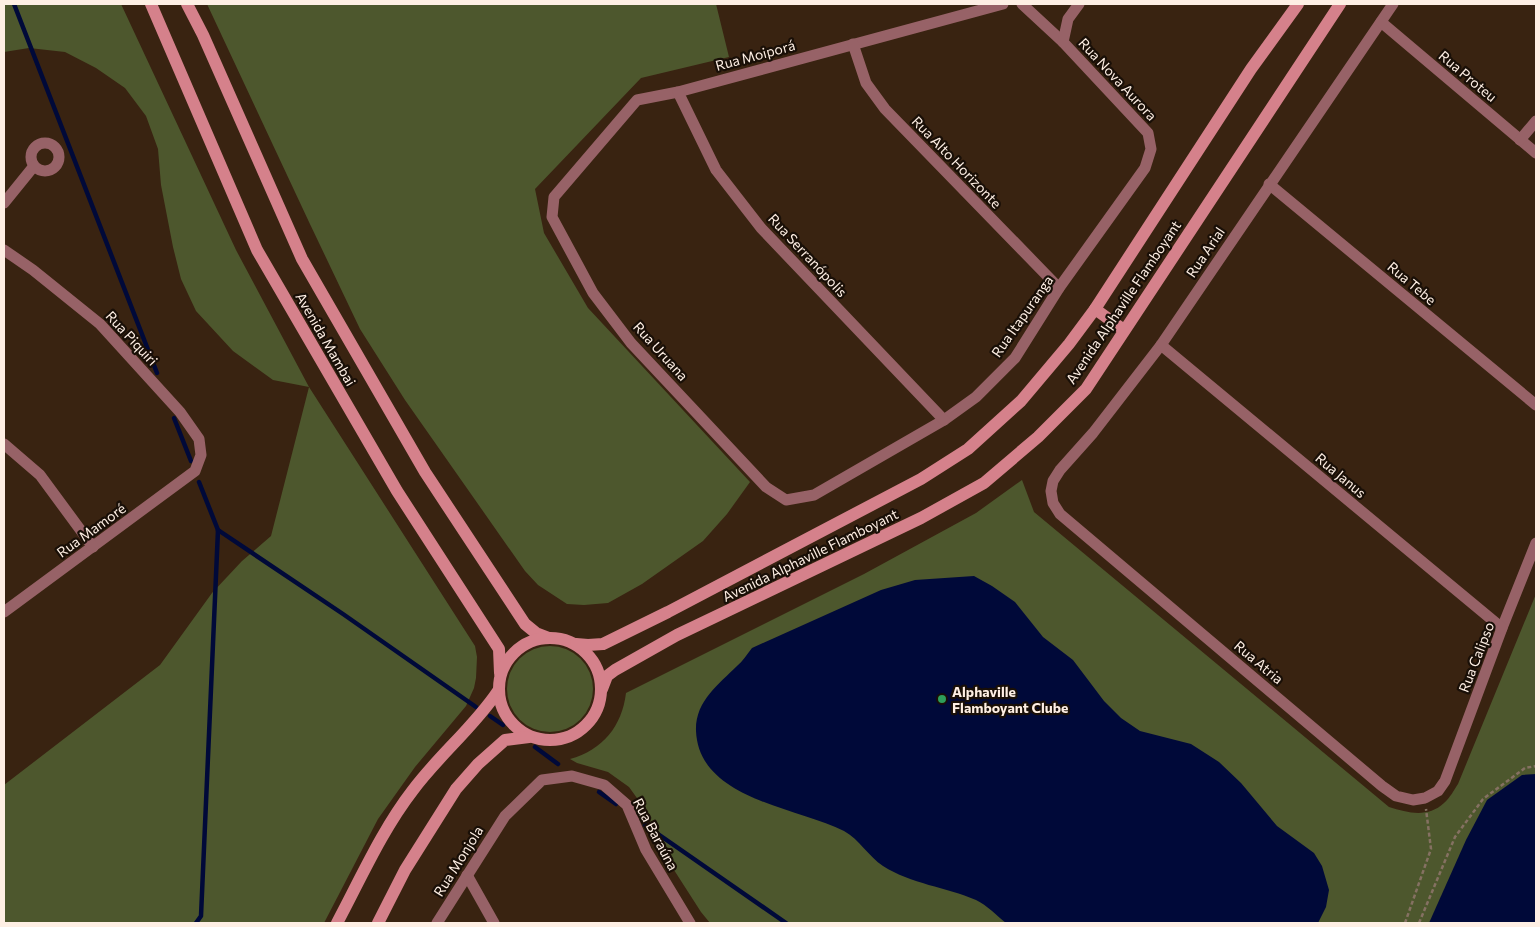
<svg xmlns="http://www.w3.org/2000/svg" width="1540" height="927" font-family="Commissioner,sans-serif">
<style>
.green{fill:#4d572d}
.water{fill:#000939}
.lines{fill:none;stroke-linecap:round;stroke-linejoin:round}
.stream{stroke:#000939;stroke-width:4.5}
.path{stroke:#857162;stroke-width:2.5;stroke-dasharray:4 2.5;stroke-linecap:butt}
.street{stroke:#976267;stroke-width:11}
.secondary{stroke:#d5818b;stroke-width:12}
.leisure-dot{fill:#2e9e5b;stroke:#190f07;stroke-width:2}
.labels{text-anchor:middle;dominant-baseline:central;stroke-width:4.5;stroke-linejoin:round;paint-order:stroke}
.street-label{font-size:14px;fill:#feefe4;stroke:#190f07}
.poi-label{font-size:14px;font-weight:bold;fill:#feefe4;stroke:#190f07;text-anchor:start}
</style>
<rect width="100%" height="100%" fill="#392311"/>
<g class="green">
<polygon points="4,4 121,4 236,250 309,387 475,646 477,657 476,678 474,688 466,706 415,767 378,819 324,923 4,923 4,785 160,665 212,593 242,561 271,536 309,387 273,380 233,351 196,311 181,279 173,247 161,185 158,149 146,116 125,88 96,68 65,52 29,48 4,52"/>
<polygon points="207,4 716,4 729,57 641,78 535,189 544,233 588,308 750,482 727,514 703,541 642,584 608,603 584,605 567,604 538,585 525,571 405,400 360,329 309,222"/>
<path d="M1022,480L1034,512L1389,807C1408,813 1428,818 1444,803C1450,798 1454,790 1458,784L1536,594V923H710L701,912L674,870L642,805L629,787L608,772L577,763L570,759C603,750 622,726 626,693L864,574L976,513Z"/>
<circle cx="550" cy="689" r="43"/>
</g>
<g class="water">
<path d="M974,576L992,586L1015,602L1043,637L1073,660L1104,701L1121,718L1140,731L1191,744L1219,762L1241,783L1277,826L1314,853L1322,866L1329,890L1326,907L1318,923H1006C997,916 987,905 976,900C946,887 911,884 883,866C869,857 859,839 844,831C795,807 699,799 696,731C695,701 719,684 737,666C743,661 747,654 752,648L881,590L915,580Z"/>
<polygon points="1536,774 1536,923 1429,923 1466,840 1487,800 1522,775"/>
</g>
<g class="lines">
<g class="stream">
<polyline points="14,4 157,373"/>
<polyline points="174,418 191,461"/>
<polyline points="218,530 343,614 476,707"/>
<polyline points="490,716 503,725"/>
<polyline points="535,747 558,764"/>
<polyline points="599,792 616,804"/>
<polyline points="645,825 786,923"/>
<polyline points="196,923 201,916 218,530 199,482"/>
</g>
<g class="path">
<polyline points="1405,923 1431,849 1426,809"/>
<polyline points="1419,923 1455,837 1483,799 1525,768 1536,766"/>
</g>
<g class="street">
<polyline points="1003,4 678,92 637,100 554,197 552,217 593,293 631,343 766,487 786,500 814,495 944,420 976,397 1015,358 1059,288 1145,168 1151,149 1148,133 1063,42 1022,4"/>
<polyline points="1393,4 1161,345 1093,433 1060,470 1053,481 1051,491 1053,503 1060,514 1382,786 1396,796 1413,800 1425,798 1438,791 1445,781 1502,628 1536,543"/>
<polyline points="1381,22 1536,153"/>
<polyline points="1063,42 1068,19 1079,4"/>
<polyline points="853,44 866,83 885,109 1059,288"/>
<polyline points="678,92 716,170 761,228 944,420"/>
<polyline points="1520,140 1536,121"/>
<circle cx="45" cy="157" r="14"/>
<polyline points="1269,184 1536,405"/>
<polyline points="4,203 34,166"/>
<polyline points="4,250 33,270 100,324 180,412 199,439 201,455 195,471 4,612"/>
<polyline points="1161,345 1502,628"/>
<polyline points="4,444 40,475 93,547"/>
<polyline points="467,875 494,923"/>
<polyline points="437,923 505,816 542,780 572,776 604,785 627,805 646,850 690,923"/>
</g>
<g class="secondary">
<polyline points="151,4 257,250 397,491 499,649 500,673"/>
<polyline points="187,4 203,35 302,259 425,472 525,624 536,633 549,638"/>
<polyline points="1095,309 1124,330"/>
<circle cx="550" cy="689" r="51"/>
<polyline points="576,644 588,645 603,644 668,612 921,479 968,449 1021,401 1069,344 1095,309 1251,69 1298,4"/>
<polyline points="602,689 607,676 615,670 677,635 921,518 984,483 1038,437 1086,389 1340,4"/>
<path d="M337,923C361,878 382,830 413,790C439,755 474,727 498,691"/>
<polyline points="378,923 405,870 456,789 478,764 505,740 529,737"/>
</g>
</g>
<circle class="leisure-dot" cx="942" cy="699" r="5"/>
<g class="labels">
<g class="street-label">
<text transform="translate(755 55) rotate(-15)">Rua Moiporá</text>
<text transform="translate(1468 76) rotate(40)">Rua Proteu</text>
<text transform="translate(1118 79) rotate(47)">Rua Nova Aurora</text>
<text transform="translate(957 162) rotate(46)">Rua Alto Horizonte</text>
<text transform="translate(1205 252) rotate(-56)">Rua Arial</text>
<text transform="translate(808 255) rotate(47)">Rua Serranópolis</text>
<text transform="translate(1412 283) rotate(40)">Rua Tebe</text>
<text transform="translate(1123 302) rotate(-56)">Avenida Alphaville Flamboyant</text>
<text transform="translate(1022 316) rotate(-55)">Rua Itapuranga</text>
<text transform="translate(132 338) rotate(47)">Rua Piquiri</text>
<text transform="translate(326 339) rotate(60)">Avenida Mambai</text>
<text transform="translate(661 351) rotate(48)">Rua Uruana</text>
<text transform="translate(1341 475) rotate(40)">Rua Janus</text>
<text transform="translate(91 530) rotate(-36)">Rua Mamoré</text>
<text transform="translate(810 555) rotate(-26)">Avenida Alphaville Flamboyant</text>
<text transform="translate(1476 657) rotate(-69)">Rua Calipso</text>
<text transform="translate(1259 662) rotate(40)">Rua Atria</text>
<text transform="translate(656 834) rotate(62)">Rua Baraúna</text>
<text transform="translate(458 861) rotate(-58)">Rua Monjola</text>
</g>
<g class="poi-label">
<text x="952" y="691">Alphaville<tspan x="952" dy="16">Flamboyant Clube</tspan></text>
</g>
</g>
<rect width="1540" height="927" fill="none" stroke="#feefe4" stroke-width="10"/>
</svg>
